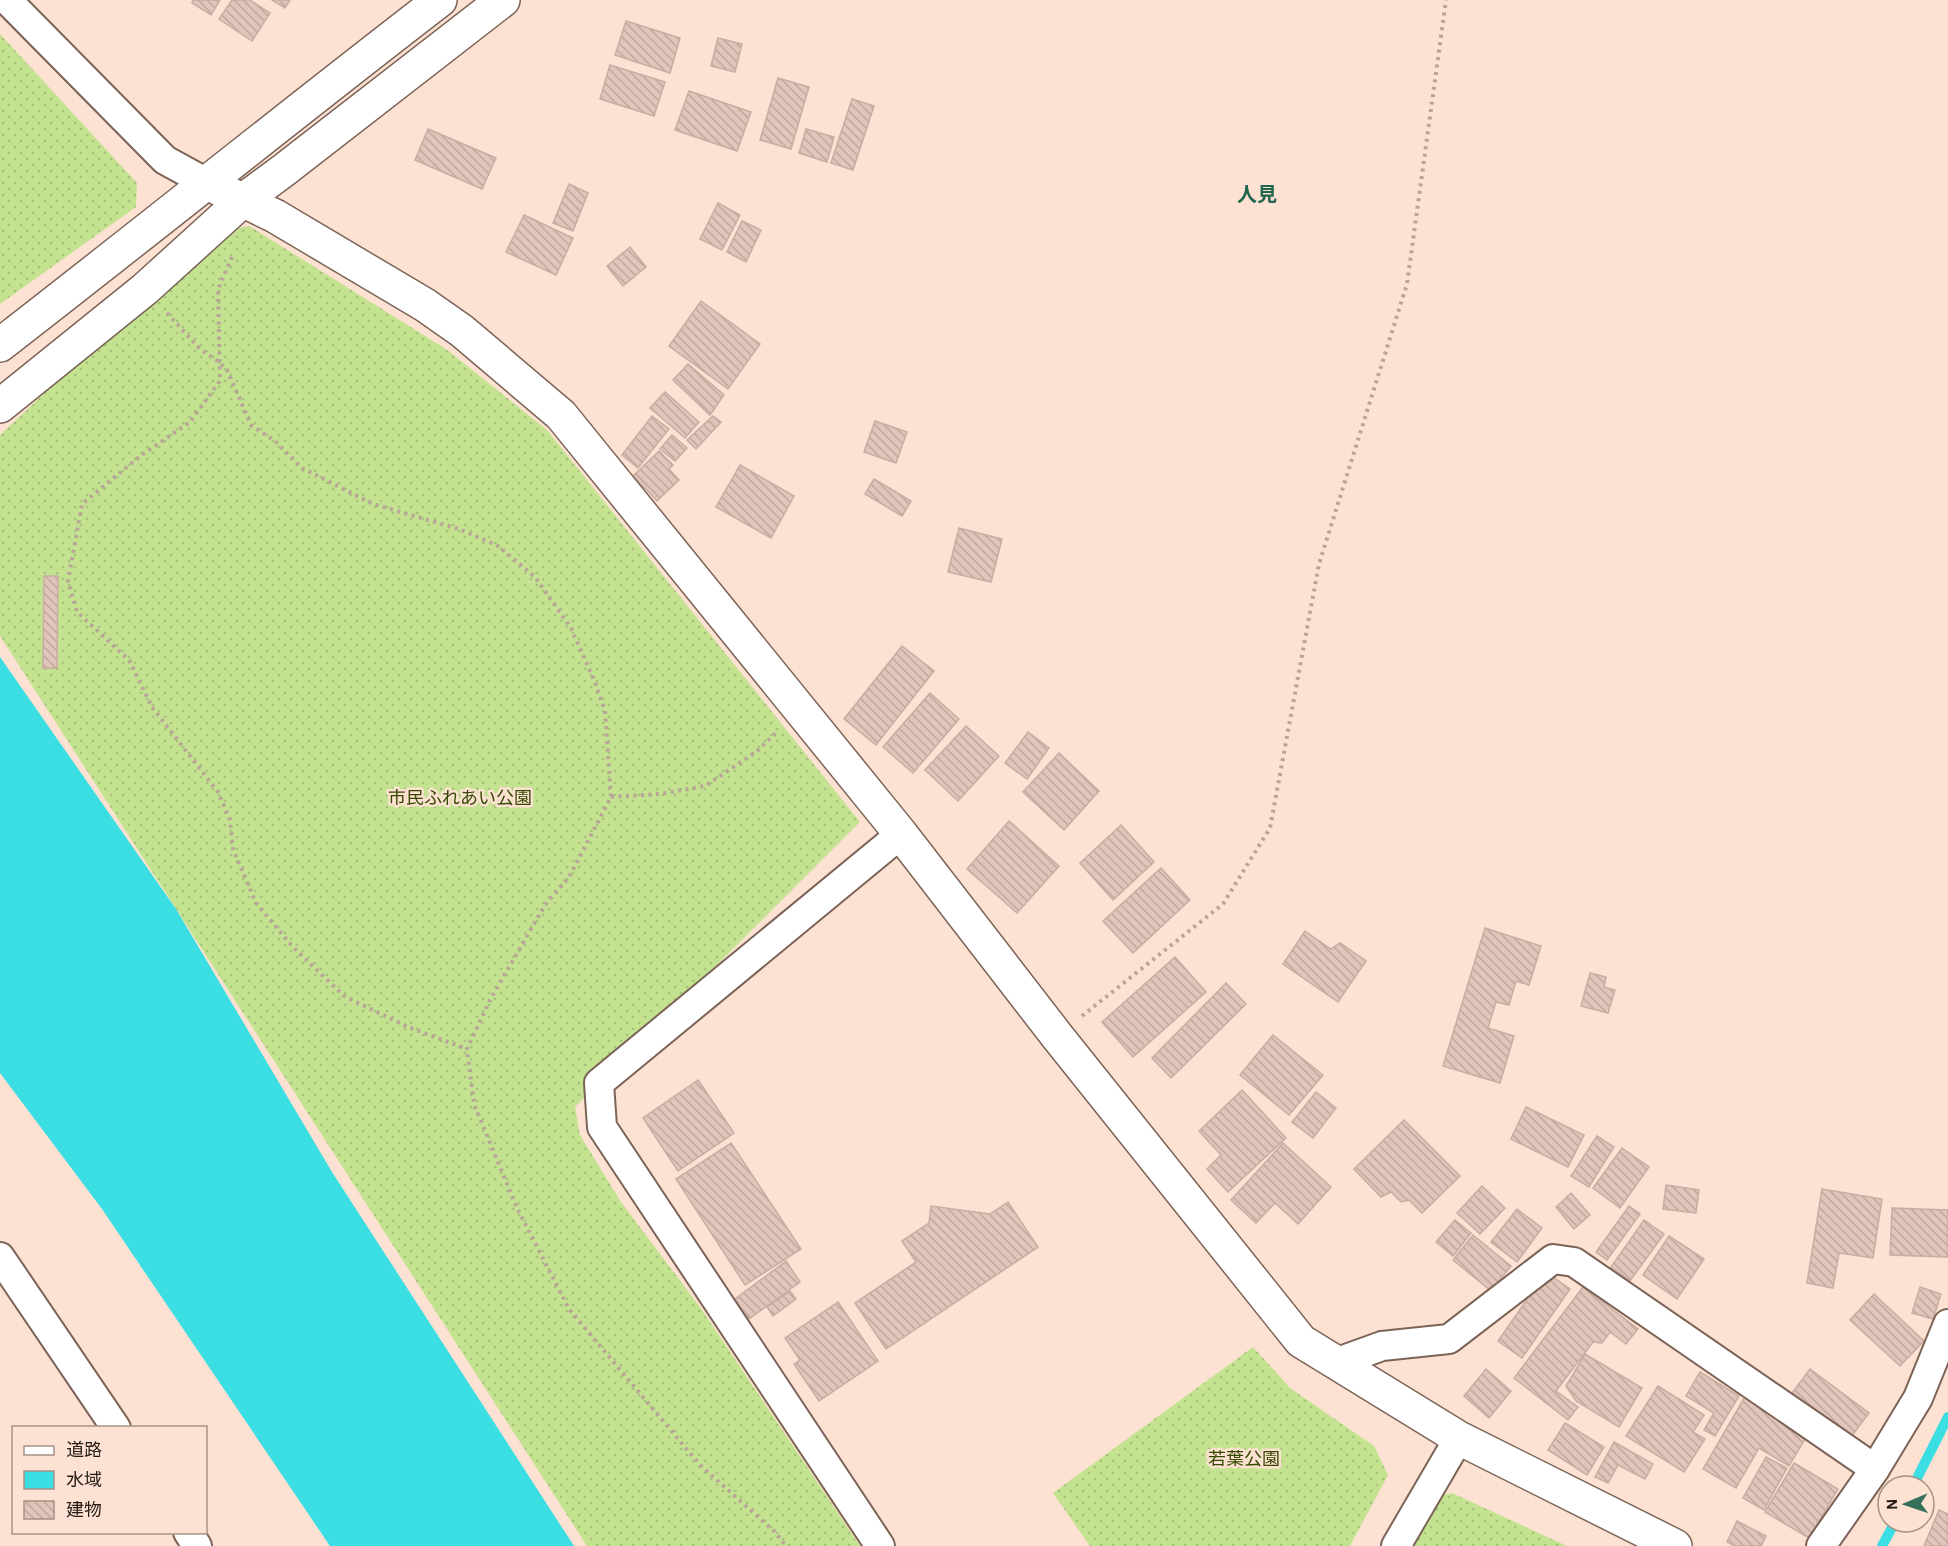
<svg xmlns="http://www.w3.org/2000/svg" width="1948" height="1546" font-family="'Alegreya Sans','Noto Sans JP',sans-serif">
<style>
.grass{fill:url(#grass-dots)}
.water{fill:#3bdee2}
.lines{fill:none;stroke-linecap:round;stroke-linejoin:round}
.stream{stroke:#3bdee2;stroke-width:10}
.building{fill:url(#building-back-hatch);stroke:#c9aca2;stroke-width:1.5}
.street-casing{stroke:#7b6457;stroke-width:32}
.secondary-casing{stroke:#7b6457;stroke-width:36}
.path{stroke:#baa498;stroke-width:4;stroke-dasharray:3 4.5;stroke-linecap:butt}
.street{stroke:#fff;stroke-width:28}
.secondary{stroke:#fff;stroke-width:33}
.labels{text-anchor:middle;dominant-baseline:central;stroke-width:5;stroke-linejoin:round;paint-order:stroke}
.park-label{font-size:18px;fill:#344900;stroke:#fde1d2}
.neighbourhood-label{font-size:20px;font-weight:bold;fill:#20664e;stroke:#fde1d2}
</style>
<defs>
<pattern id="grass-dots" width="8" height="8" patternUnits="userSpaceOnUse" patternTransform="scale(1.5)"><rect width="8" height="8" fill="#c3e390"/><path d="M2 2h.1M6 6h.1" fill="none" stroke="#a7c27b" stroke-width="1.8" stroke-linecap="round"/></pattern>
<pattern id="building-back-hatch" width="6" height="6" patternUnits="userSpaceOnUse" patternTransform="scale(1.5)"><rect width="6" height="6" fill="#e1c4ba"/><path d="M-1 5l2 2M0 0l6 6M5-1l2 2" fill="none" stroke="#c1a89f"/></pattern>
</defs>
<rect width="100%" height="100%" fill="#fde1d2"/>
<g class="grass">
<polygon points="0,34 137,183 136,207 0,304"/>
<polygon points="249,226 446,349 547,430 860,822 575,1107 580,1135 621,1202 700,1307 860,1546 587,1546 0,636 0,435 153,291 237,228"/>
<polygon points="1253,1347 1290,1388 1374,1446 1388,1475 1350,1546 1090,1546 1053,1493"/>
<polygon points="1452,1493 1567,1546 1410,1546 1438,1496"/>
</g>
<polygon class="water" points="0,657 176,909 332,1172 574,1546 330,1546 102,1209 0,1073"/>
<g class="lines">
<g class="stream">
<polyline points="1913,1486 1948,1417"/>
<polyline points="1882,1546 1895,1522"/>
</g>
</g>
<g class="building">
<polygon points="193,0 220,0 211,15 192,3"/>
<polygon points="232,0 250,0 270,13 252,41 219,19"/>
<polygon points="272,0 290,0 285,8"/>
<polygon points="626,21 680,38 670,73 615,55"/>
<polygon points="718,38 742,44 735,72 711,66"/>
<polygon points="610,65 665,82 654,116 600,99"/>
<polygon points="778,78 809,87 791,149 760,140"/>
<polygon points="689,91 751,112 737,151 675,130"/>
<polygon points="852,99 874,106 853,170 831,163"/>
<polygon points="428,129 496,158 482,189 415,160"/>
<polygon points="806,129 834,137 827,162 799,153"/>
<polygon points="569,184 588,193 573,231 553,223"/>
<polygon points="718,203 740,215 722,250 700,239"/>
<polygon points="524,215 573,238 556,275 506,252"/>
<polygon points="742,221 761,230 746,262 727,252"/>
<polygon points="630,247 646,267 623,286 607,266"/>
<polygon points="701,301 760,344 728,389 669,346"/>
<polygon points="688,364 724,395 710,415 673,380"/>
<polygon points="665,392 699,422 685,438 650,408"/>
<polygon points="652,416 669,429 638,468 622,455"/>
<polygon points="713,416 721,422 696,449 687,440"/>
<polygon points="875,421 907,432 896,463 864,452"/>
<polygon points="672,435 687,448 675,461 660,449"/>
<polygon points="659,451 673,465 669,469 679,480 657,501 633,476"/>
<polygon points="740,465 794,496 771,538 716,507"/>
<polygon points="874,479 911,501 902,516 865,494"/>
<polygon points="959,528 1002,539 991,582 948,572"/>
<polygon points="44,576 58,576 57,668 43,668"/>
<polygon points="902,646 934,671 876,745 844,719"/>
<polygon points="930,693 959,719 913,773 883,747"/>
<polygon points="966,726 999,756 958,801 925,770"/>
<polygon points="1028,732 1049,748 1027,779 1005,763"/>
<polygon points="1059,753 1099,791 1064,830 1023,792"/>
<polygon points="1009,821 1059,866 1017,913 967,869"/>
<polygon points="1121,825 1154,862 1113,900 1080,863"/>
<polygon points="1161,868 1190,900 1133,953 1103,921"/>
<polygon points="1485,928 1541,946 1529,985 1516,981 1509,1005 1496,1002 1488,1028 1514,1036 1500,1083 1443,1066"/>
<polygon points="1305,931 1331,949 1340,943 1366,961 1338,1002 1283,964"/>
<polygon points="1175,957 1206,992 1133,1057 1102,1022"/>
<polygon points="1590,973 1606,977 1604,987 1615,990 1608,1013 1581,1006"/>
<polygon points="1226,983 1246,1004 1171,1078 1152,1058"/>
<polygon points="1273,1035 1323,1075 1289,1115 1240,1075"/>
<polygon points="698,1080 734,1133 678,1171 643,1118"/>
<polygon points="1242,1090 1286,1138 1228,1192 1207,1169 1221,1155 1199,1131"/>
<polygon points="1316,1092 1336,1108 1313,1138 1292,1122"/>
<polygon points="1526,1107 1584,1135 1568,1167 1511,1139"/>
<polygon points="1404,1120 1460,1176 1422,1213 1409,1200 1401,1202 1391,1192 1381,1197 1354,1169"/>
<polygon points="1597,1136 1614,1147 1589,1187 1571,1176"/>
<polygon points="731,1143 801,1249 745,1285 676,1179"/>
<polygon points="1283,1143 1331,1187 1298,1224 1275,1203 1256,1223 1231,1200"/>
<polygon points="1622,1148 1649,1167 1620,1208 1593,1188"/>
<polygon points="1666,1185 1699,1190 1696,1213 1663,1209"/>
<polygon points="1482,1186 1505,1208 1480,1234 1457,1213"/>
<polygon points="1822,1189 1882,1199 1873,1258 1839,1253 1833,1288 1807,1283"/>
<polygon points="1571,1193 1590,1215 1574,1229 1556,1207"/>
<polygon points="1008,1202 1038,1247 886,1349 855,1303 916,1262 902,1241 929,1223 931,1206 990,1214"/>
<polygon points="1629,1206 1640,1214 1607,1260 1596,1252"/>
<polygon points="1892,1208 1948,1210 1948,1257 1890,1255"/>
<polygon points="1517,1209 1542,1228 1517,1262 1491,1242"/>
<polygon points="1455,1220 1471,1233 1453,1256 1436,1242"/>
<polygon points="1644,1220 1664,1234 1630,1281 1611,1267"/>
<polygon points="1473,1235 1511,1266 1491,1291 1453,1260"/>
<polygon points="1669,1236 1704,1259 1677,1299 1643,1275"/>
<polygon points="786,1261 800,1282 749,1319 735,1299"/>
<polygon points="1546,1272 1570,1289 1522,1358 1498,1341"/>
<polygon points="1583,1287 1638,1329 1626,1344 1610,1332 1602,1343 1593,1342 1556,1391 1578,1407 1568,1420 1514,1378"/>
<polygon points="1920,1287 1941,1294 1933,1319 1912,1313"/>
<polygon points="790,1291 796,1299 773,1316 767,1307"/>
<polygon points="1874,1294 1924,1341 1900,1366 1850,1320"/>
<polygon points="838,1302 878,1361 819,1401 794,1364 800,1360 785,1338"/>
<polygon points="1585,1354 1642,1388 1619,1427 1576,1401 1566,1386"/>
<polygon points="1486,1369 1511,1391 1489,1418 1464,1396"/>
<polygon points="1810,1369 1869,1413 1851,1437 1792,1393"/>
<polygon points="1700,1372 1739,1396 1715,1436 1704,1430 1714,1413 1686,1396"/>
<polygon points="1658,1386 1704,1415 1693,1432 1705,1439 1684,1472 1626,1436"/>
<polygon points="1747,1393 1811,1429 1789,1466 1759,1448 1736,1488 1703,1469"/>
<polygon points="1565,1423 1604,1447 1587,1475 1548,1450"/>
<polygon points="1614,1442 1653,1464 1645,1479 1618,1465 1608,1483 1595,1477"/>
<polygon points="1766,1457 1787,1468 1764,1510 1743,1498"/>
<polygon points="1794,1463 1838,1489 1809,1538 1765,1512"/>
<polygon points="1939,1510 1948,1514 1948,1546 1924,1546"/>
<polygon points="1737,1521 1766,1536 1761,1546 1735,1546 1727,1542"/>
</g>
<g class="lines">
<g class="street-casing">
<g id="street">
<polyline points="7,0 165,160 207,183"/>
<polyline points="0,1257 116,1428"/>
<polyline points="1335,1363 1382,1346 1449,1339 1553,1259 1574,1262 1875,1469"/>
<polyline points="188,1532 197,1546"/>
<polyline points="880,1546 602,1127 599,1083 901,834"/>
<polyline points="1396,1546 1459,1438"/>
<polyline points="1821,1546 1875,1469 1918,1398 1948,1324"/>
</g>
</g>
<g class="secondary-casing">
<g id="secondary">
<polyline points="207,183 275,216 425,305 462,331 561,415 901,834 1057,1036 1301,1341 1459,1438 1675,1546"/>
<path d="M0,345C147,231 292,114 440,0"/>
<polyline points="0,406 145,289 242,201 284,170 503,0"/>
</g>
</g>
<g class="path">
<polyline points="232,257 218,289 220,381 190,422 139,457 82,504 68,581 77,612 129,660 152,707 218,792 230,820 233,849 256,903 292,946 344,996 408,1027 467,1049"/>
<polyline points="167,313 200,349 219,362 227,370 251,425 275,441 302,468 373,504 459,529 498,546 535,577 571,628 595,682 605,711 611,797 569,877 545,905 490,1000 467,1049 474,1104 517,1208 569,1309 700,1465 774,1531 786,1546"/>
<polyline points="611,797 660,794 705,786 756,752 777,732"/>
<polyline points="1082,1016 1223,904 1270,828 1319,564 1407,284 1446,0"/>
</g>
<use href="#street" class="street"/>
<use href="#secondary" class="secondary"/>
</g>
<g class="labels">
<g class="park-label">
<text x="460" y="799">市民ふれあい公園</text>
<text x="1244" y="1460">若葉公園</text>
</g>
<g class="neighbourhood-label">
<text x="1257" y="195">人見</text>
</g>
</g>
<rect x="12" y="1426" width="195" height="108" fill="#fde1d2" stroke="#a69286" stroke-width="1.5"/>
<rect x="24" y="1446" width="30" height="9" fill="#ffffff" stroke="#a69286" stroke-width="1.5"/>
<text x="66" y="1456" font-size="18" fill="#241b15">道路</text>
<rect x="24" y="1471" width="30" height="18" fill="#3bdee2" stroke="#a69286" stroke-width="1.5"/>
<text x="66" y="1486" font-size="18" fill="#241b15">水域</text>
<rect x="24" y="1501" width="30" height="18" fill="url(#building-back-hatch)" stroke="#a69286" stroke-width="1.5"/>
<text x="66" y="1516" font-size="18" fill="#241b15">建物</text>
<g transform="translate(1906 1504) rotate(268)"><circle r="28" fill="#fde1d2" stroke="#a69286" stroke-width="1.5"/>
<path d="M0-4.5L10 22L0 15L-10 22Z" fill="#35705a"/>
<text y="-9" font-size="16" font-weight="bold" text-anchor="middle" fill="#241b15">N</text>
</g>
</svg>
